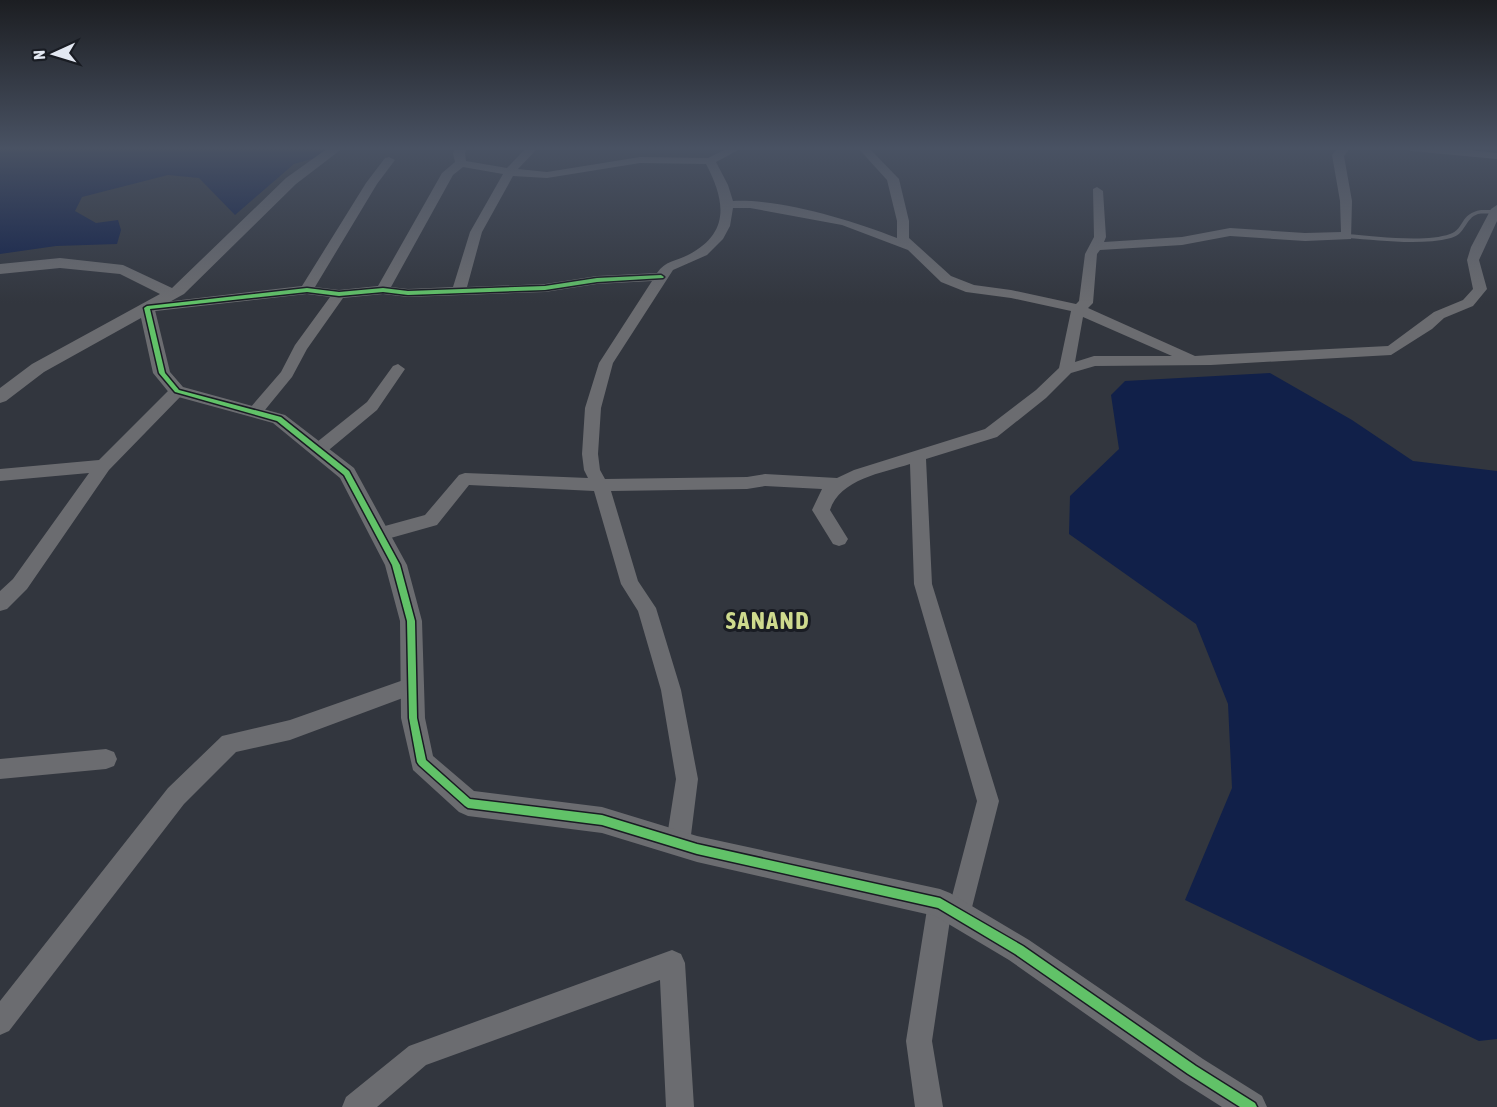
<svg xmlns="http://www.w3.org/2000/svg" width="1497" height="1107" font-family="'Asap Condensed',sans-serif">
<style>
.water{fill:#112049}
.lines{fill:none;stroke-linecap:round;stroke-linejoin:round}
.service{fill:#6b6c70;fill-rule:evenodd}
.minor{fill:#6b6c70;fill-rule:evenodd}
.tertiary{fill:#6b6c70;fill-rule:evenodd}
.cycleway-casing{stroke:#191c23;stroke-width:3}
.cycleway{fill:#61c268;fill-rule:evenodd}
.labels{text-anchor:middle;dominant-baseline:central;stroke-width:6;stroke-linejoin:round;paint-order:stroke}
.district-label{font-size:24px;font-weight:bold;letter-spacing:1.5px;fill:#ceda8d;stroke:#191c23}
</style>
<rect width="100%" height="100%" fill="#32363e"/>
<g class="water">
<polygon points="0,148 329,148 319,157 294,164 235,215 199,178 168,175 82,197 75,211 96,223 118,220 121,230 117,244 56,246 0,254"/>
<polygon points="1270,373 1352,420 1413,461 1497,471 1497,1039 1479,1041 1185,900 1232,788 1228,704 1196,624 1069,534 1070,496 1119,449 1111,395 1125,381"/>
</g>
<g class="lines">
<path class="service" d="M1481,210H1497V214C1491,214 1484,213 1478,214C1465,218 1466,234 1451,238C1419,246 1379,240 1347,238L1344,236L1347,234C1374,236 1425,243 1450,234C1465,229 1459,214 1481,210Z"/>
<g class="minor">
<path d="M456,148H467L465,153L466,161L507,168L526,148H538L518,169L547,172L640,157L708,158L728,148H742L716,162L728,185L733,201C783,199 850,220 897,238V221L887,180L858,148H869L899,179L909,221V238L951,276L974,285L1011,290L1076,304L1079,301L1085,254L1094,237L1093,189L1097,187L1103,191L1106,237L1104,242L1182,237L1230,228L1305,233L1341,232L1340,201L1332,155L1338,148H1350L1344,156L1352,201L1351,239L1305,241L1230,236L1182,245L1100,250L1097,254L1093,303L1088,308L1195,356L1211,355L1388,346L1434,312L1463,300L1473,289L1467,260L1471,247L1491,209L1497,205V221L1479,260L1487,289L1473,306L1444,318L1432,329L1391,355L1211,365L1095,366L1071,373L1046,398L997,437L926,459L932,584L999,801L968,923L959,926L950,920L932,1041L943,1107H915L906,1041L928,903L931,894L940,891L949,894L951,900L977,801L914,584L910,464C882,473 840,479 830,510L848,539L845,544L839,546L833,544L812,510L822,489L765,486L747,489L611,491L638,581L656,608L681,690L698,779L690,843L686,851L678,855L670,851L666,843L676,779L661,690L638,611L621,584L594,491L469,485L437,525L380,541L374,539L371,534L374,529L425,515L459,475L465,473L588,478L584,470L582,454L585,408L599,363L652,281L597,284L545,292L408,297L383,294L343,298L307,349L292,377L260,416H250L247,412L250,408L281,372L295,345L330,297L307,294L147,312L140,308L147,304L302,286L366,183L385,158L389,157L395,160L377,184L315,287L339,290L378,286L442,173L455,162L453,153ZM640,163L706,164C725,200 731,233 688,255C676,261 665,261 657,273L597,276L545,284L467,287L482,232L513,176L547,178ZM463,167L503,174L470,232L453,287L408,289L391,287L453,175ZM733,208H750L842,225L908,250L941,282L966,292L1011,298L1071,311L1059,368L1036,390L985,429L854,470L837,478L765,474L747,477L605,479L600,470L598,454L601,408L613,363L673,270L707,255L723,239L730,226ZM1083,317L1172,356H1094L1075,362Z"/>
<polygon points="1406,148 1450,148 1497,153 1497,159 1411,151"/>
<polygon points="398,364 405,369 377,410 324,454 312,454 310,450 312,446 367,402 393,366"/>
<polygon points="177,386 185,391 182,395 109,470 27,589 7,609 0,611 0,591 13,579 89,473 0,481 0,469 99,460 172,387"/>
<polygon points="412,677 419,680 422,686 419,692 290,740 236,752 184,804 9,1031 0,1035 0,1001 168,788 222,736 290,720"/>
<polygon points="106,749 114,752 117,759 114,766 106,769 0,779 0,759"/>
<polygon points="672,950 681,954 685,963 694,1107 666,1107 660,980 426,1065 377,1107 342,1107 346,1097 409,1046"/>
</g>
<polygon class="tertiary" points="328,148 343,148 296,184 184,294 155,310 170,372 183,387 285,415 354,468 407,565 422,621 425,718 433,756 474,791 602,807 697,836 940,889 950,893 1029,940 1203,1059 1262,1096 1267,1107 1222,1107 1181,1081 1009,960 935,916 697,862 602,833 468,816 459,812 413,770 401,718 400,621 385,565 340,478 273,423 171,395 153,373 141,318 44,372 6,401 0,403 0,388 32,364 160,294 120,274 60,268 0,274 0,264 60,258 123,265 172,288 286,178"/>
<g class="cycleway-casing">
<polygon id="cycleway" points="661,275 664,277 663,278 597,282 545,290 408,295 383,292 339,296 307,292 150,309 165,373 179,390 281,417 349,471 400,565 415,621 417,718 426,760 470,799 602,815 697,844 940,898 1023,946 1196,1066 1255,1103 1257,1107 1240,1107 1188,1074 1015,954 938,908 697,854 602,825 468,808 465,806 419,765 417,762 409,718 407,621 392,565 344,475 277,421 175,392 159,373 144,308 147,306 307,288 339,292 383,288 408,291 545,286 597,278"/>
</g>
<use href="#cycleway" class="cycleway"/>
</g>
<linearGradient id="sky" x2="0" y2="1"><stop stop-color="#1c1e22"/><stop offset="0.49" stop-color="#495263"/><stop offset="1" stop-color="#495263" stop-opacity="0"/></linearGradient>
<rect width="1497" height="303" fill="url(#sky)"/>
<g class="labels">
<g class="district-label">
<text x="768" y="620">SANAND</text>
</g>
</g>
<g transform="translate(54 54) rotate(266)" stroke="#191c23" stroke-width="4.5" paint-order="stroke">
<path d="M0-4.5L10 22L0 15L-10 22Z" fill="#e3e8f2"/>
<text y="-9" font-size="16" font-weight="bold" text-anchor="middle" fill="#e3e8f2">N</text>
</g>
</svg>
